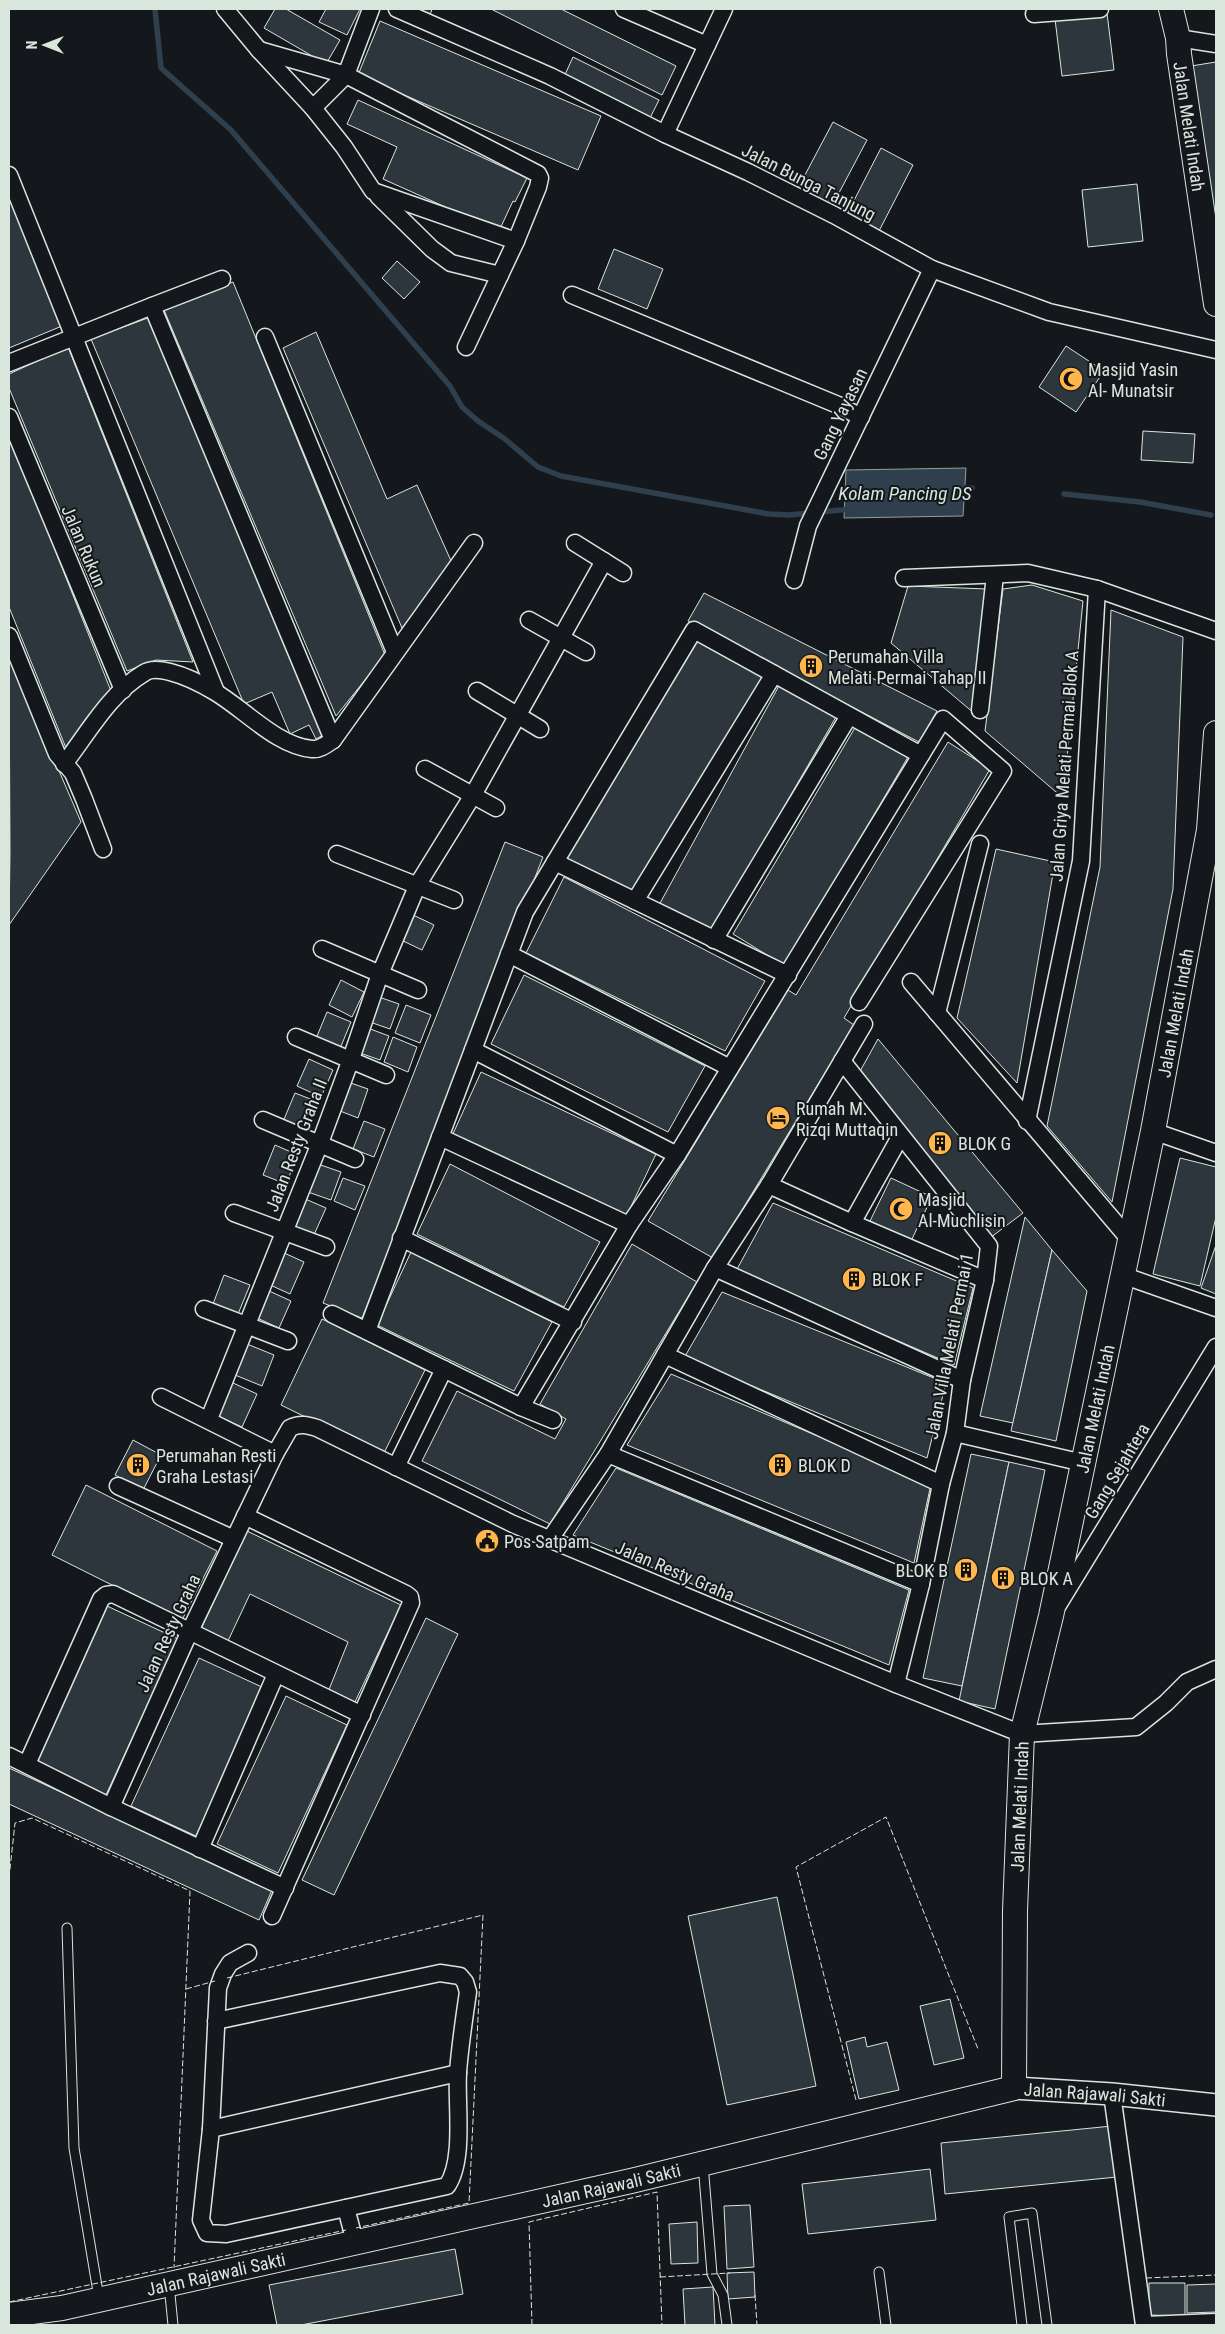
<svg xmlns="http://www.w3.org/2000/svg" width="1225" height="2334" font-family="'Roboto Condensed',sans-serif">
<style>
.water{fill:#2f3f4d;stroke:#939e99}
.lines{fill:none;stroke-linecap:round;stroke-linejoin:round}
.stream{stroke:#2f3f4d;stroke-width:5.5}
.building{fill:#2c363c;stroke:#d8e6dc}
.service-casing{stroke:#d8e6dc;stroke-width:11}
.minor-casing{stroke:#d8e6dc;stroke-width:19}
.tertiary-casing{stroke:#d8e6dc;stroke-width:24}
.secondary-casing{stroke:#d8e6dc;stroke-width:26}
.service{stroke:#14181c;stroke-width:9}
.minor{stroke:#14181c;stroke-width:16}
.tertiary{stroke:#14181c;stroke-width:21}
.secondary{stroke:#14181c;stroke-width:24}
.fence{stroke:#d8e6dc;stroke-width:1;stroke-dasharray:6 2.5;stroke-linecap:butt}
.labels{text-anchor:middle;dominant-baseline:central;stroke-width:4;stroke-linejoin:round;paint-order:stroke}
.street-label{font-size:18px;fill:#d8e6dc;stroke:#14181c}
.poi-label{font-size:18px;fill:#d8e6dc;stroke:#14181c;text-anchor:start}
.water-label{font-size:19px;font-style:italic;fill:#d8e6dc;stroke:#14181c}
</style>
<rect width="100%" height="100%" fill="#14181c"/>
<polygon class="water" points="966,468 963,516 844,518 846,470"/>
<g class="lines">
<g class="stream">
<polyline points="155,9 161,68 231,130 450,386 462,407 478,421 505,439 538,467 561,476 769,514 789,515 851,509"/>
<polyline points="959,487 972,488"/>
<polyline points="1064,494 1140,502 1211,515"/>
</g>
</g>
<g class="building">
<polygon points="275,9 286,9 340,40 326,64 264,28"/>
<polygon points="326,9 360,9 347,35 319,22"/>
<polygon points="412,9 432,9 430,15"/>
<polygon points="491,9 561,9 676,66 662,95"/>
<polygon points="1107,13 1114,70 1062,76 1055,19"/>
<polygon points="380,21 601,116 578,170 358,75"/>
<polygon points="573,57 659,100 648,122 563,79"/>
<polygon points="1216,62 1216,234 1191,66"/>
<polygon points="358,100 527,178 515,202 513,201 499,231 383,179 397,147 347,124"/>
<polygon points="833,122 867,140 831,208 797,190"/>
<polygon points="881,148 913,165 879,231 847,214"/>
<polygon points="1137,184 1143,241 1088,247 1082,190"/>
<polygon points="9,191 62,326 9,348"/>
<polygon points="614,249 663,269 647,309 598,289"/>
<polygon points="397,261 420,282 404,299 382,278"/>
<polygon points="233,282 385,655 336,716 164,310"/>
<polygon points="153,316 327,733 316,739 309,725 290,734 272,692 244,704 91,339"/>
<polygon points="316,332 387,499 417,485 452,563 402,628 283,348"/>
<polygon points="1066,346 1104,371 1076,412 1039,387"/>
<polygon points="68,347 193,662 156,660 127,671 9,388 9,374"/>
<polygon points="1143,431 1195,434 1193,463 1141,460"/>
<polygon points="9,434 111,691 87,717 66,748 9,607"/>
<polygon points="1032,585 1083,601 1063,798 985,731 1003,589"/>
<polygon points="908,586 988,589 975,714 891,643"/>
<polygon points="704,593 937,711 919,742 688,621"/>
<polygon points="1111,610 1183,637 1173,889 1112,1202 1047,1126 1100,867"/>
<polygon points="694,633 771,675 634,897 559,861"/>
<polygon points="9,654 81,822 9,925 10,852"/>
<polygon points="780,684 836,717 712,931 659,905"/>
<polygon points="856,726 908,757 785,966 733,934"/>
<polygon points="948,742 990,769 844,1018 854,1025 713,1258 648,1221 788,990 796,995"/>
<polygon points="505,842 543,857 362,1318 323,1303"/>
<polygon points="996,849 1055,862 1017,1083 957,1018"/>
<polygon points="564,877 765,981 725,1051 526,953"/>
<polygon points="411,914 434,925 422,950 399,939"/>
<polygon points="524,975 705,1066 668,1132 491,1044"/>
<polygon points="341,980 364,992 352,1017 329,1005"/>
<polygon points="376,996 399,1004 390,1029 367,1021"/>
<polygon points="406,1005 431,1015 420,1043 395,1033"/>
<polygon points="327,1012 351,1022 339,1051 315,1041"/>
<polygon points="365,1027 389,1036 380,1060 357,1052"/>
<polygon points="393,1037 417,1047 408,1072 384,1062"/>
<polygon points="878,1039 1023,1213 990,1238 859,1073"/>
<polygon points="309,1059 333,1070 321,1097 297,1086"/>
<polygon points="481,1072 656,1154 626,1217 452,1136"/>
<polygon points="345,1081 368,1089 358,1118 335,1109"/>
<polygon points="295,1093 318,1102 305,1134 282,1124"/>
<polygon points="364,1121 385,1129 374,1157 353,1149"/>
<polygon points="275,1145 298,1155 286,1184 263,1175"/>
<polygon points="1180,1158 1216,1167 1216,1217 1200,1286 1153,1274"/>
<polygon points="315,1163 341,1172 331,1200 305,1191"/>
<polygon points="450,1164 600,1242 564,1307 417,1234"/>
<polygon points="343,1178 365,1186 355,1210 334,1201"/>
<polygon points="891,1178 932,1197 911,1241 870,1221"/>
<polygon points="303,1198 326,1208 313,1237 290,1227"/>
<polygon points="773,1203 973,1288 954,1365 736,1271"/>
<polygon points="1025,1217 1052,1250 1013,1423 980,1416"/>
<polygon points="632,1244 697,1282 550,1524 422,1461 457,1391 555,1439 566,1419 540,1404"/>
<polygon points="1216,1245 1216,1294 1201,1288"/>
<polygon points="1052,1250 1087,1291 1056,1441 1011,1431"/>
<polygon points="282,1252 304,1262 290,1294 268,1284"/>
<polygon points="411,1252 552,1322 514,1391 377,1325"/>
<polygon points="224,1275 250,1285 238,1314 213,1304"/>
<polygon points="267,1290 291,1301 279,1328 255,1317"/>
<polygon points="722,1292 946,1383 927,1458 684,1358"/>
<polygon points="322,1319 425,1370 383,1455 281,1405"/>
<polygon points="247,1344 274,1355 262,1386 235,1375"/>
<polygon points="671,1374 931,1484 914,1563 627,1445"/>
<polygon points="231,1382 257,1394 242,1427 216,1415"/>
<polygon points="133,1440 161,1455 143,1490 115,1475"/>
<polygon points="971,1454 1009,1462 962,1686 923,1678"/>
<polygon points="1009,1462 1045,1470 995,1709 959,1701"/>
<polygon points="616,1468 909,1590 889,1665 573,1535"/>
<polygon points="86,1485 217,1551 182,1620 52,1555"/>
<polygon points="247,1531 401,1605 354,1704 328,1692 348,1642 250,1594 227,1643 200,1631"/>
<polygon points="484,1532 496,1537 490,1550 478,1544"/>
<polygon points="107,1606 178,1639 106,1795 36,1763"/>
<polygon points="426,1618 458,1634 334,1895 302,1880"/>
<polygon points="199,1658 264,1688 196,1836 131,1806"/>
<polygon points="286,1696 347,1725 278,1873 217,1844"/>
<polygon points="9,1768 272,1890 259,1920 9,1804"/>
<polygon points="777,1897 816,2086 727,2105 688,1916"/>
<polygon points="950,1999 964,2058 934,2065 920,2006"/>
<polygon points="865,2037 867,2047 887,2042 899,2090 859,2099 846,2042"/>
<polygon points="1112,2126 1117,2177 945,2194 941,2143"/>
<polygon points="930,2169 936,2220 808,2234 802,2184"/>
<polygon points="750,2205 754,2267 727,2269 724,2206"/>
<polygon points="697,2222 698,2263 671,2264 669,2224"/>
<polygon points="455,2249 463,2294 301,2325 277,2325 269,2285"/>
<polygon points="754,2272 755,2297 728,2299 727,2273"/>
<polygon points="1149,2283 1185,2283 1185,2316 1149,2315"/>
<polygon points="1216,2284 1216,2312 1187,2313 1187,2285"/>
<polygon points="713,2287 715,2325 685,2325 683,2289"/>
</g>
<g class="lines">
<g class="service-casing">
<g id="service">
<polyline points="67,1928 74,2148 99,2298"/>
<polyline points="703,2164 712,2274 723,2295 727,2325"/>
<polyline points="879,2272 886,2325"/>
<polyline points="169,2284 173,2325"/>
<polyline points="1022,2325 1009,2217 1032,2213 1047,2325"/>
</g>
</g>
<g class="minor-casing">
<g id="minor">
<polyline points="225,9 259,50 313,108"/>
<polyline points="371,9 346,75 313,108 344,147 373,191 516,241"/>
<polyline points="397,9 550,76 665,134 748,172 834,215 932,269 1049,312 1216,350"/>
<polyline points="624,9 707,45"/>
<polyline points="1034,14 1100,9"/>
<polyline points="1178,38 1216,44"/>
<polyline points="259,50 346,75 538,174 540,178 538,187 516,241 466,347"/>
<polyline points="665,134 724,9"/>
<polyline points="9,175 216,692"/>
<polyline points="378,196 432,249 451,263 500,275"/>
<polyline points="572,295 838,405 861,417"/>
<polyline points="152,306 222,279"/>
<polyline points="265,337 395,652"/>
<polyline points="9,363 152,306 333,740"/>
<polyline points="9,417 123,690"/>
<polyline points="575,543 623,573"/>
<polyline points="904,578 1028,573 1097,589 1216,631"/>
<polyline points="794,580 808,526 932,269"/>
<polyline points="529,620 586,652"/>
<polyline points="9,636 57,754 73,773 84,799 103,849"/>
<polyline points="477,691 540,729"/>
<polyline points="980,710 995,575"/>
<path d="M64,764C88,733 110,693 144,673C151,668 162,670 170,672C186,676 200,683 215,692C244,709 277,746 312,749C320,750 327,744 333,740L474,543"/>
<polyline points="425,769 496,808"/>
<polyline points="337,854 454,900"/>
<polyline points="555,862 788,975"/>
<polyline points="635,901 774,674"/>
<polyline points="714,940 849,716"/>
<polyline points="322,949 418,990"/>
<polyline points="509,954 730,1068"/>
<polyline points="911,982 1130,1240"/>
<polyline points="937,1013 980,844"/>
<polyline points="296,1037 386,1075"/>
<polyline points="473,1050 677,1155"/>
<polyline points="842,1061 989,1246 985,1280 962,1380 955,1433 941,1484 921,1584 896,1684"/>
<polyline points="263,1120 355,1159"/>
<polyline points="1027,1121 1081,861 1097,589"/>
<polyline points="1153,1131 1216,1153"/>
<polyline points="440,1137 629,1225"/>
<polyline points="769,1185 852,1223 985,1280"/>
<polyline points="234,1213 326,1247"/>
<polyline points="852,1223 900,1137"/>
<polyline points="401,1238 573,1322"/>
<polyline points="715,1268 962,1380"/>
<polyline points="1122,1275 1216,1308"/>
<polyline points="204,1309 288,1341"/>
<polyline points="332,1314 521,1407 553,1420"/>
<polyline points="367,1331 525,912 694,630 921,755"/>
<polyline points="665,1355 941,1484"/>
<polyline points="161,1397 275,1454"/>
<polyline points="521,1407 629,1225 677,1155 943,719 1003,771 859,1002"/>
<polyline points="209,1419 320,1143 351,1059 380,974 418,884 473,795 604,561"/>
<polyline points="955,1433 1083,1463"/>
<polyline points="608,1454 921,1584"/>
<polyline points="396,1467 444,1369"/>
<polyline points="118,1486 234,1539"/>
<polyline points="245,1516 406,1594 410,1597 411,1603 272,1916"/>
<polyline points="550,1539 608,1454 715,1268 769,1185 864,1024"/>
<polyline points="1058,1605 1216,1347"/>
<polyline points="9,1756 111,1807 285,1888"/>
<polyline points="27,1764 101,1599 106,1595 113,1594 362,1715"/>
<path d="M111,1807L189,1633L275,1454L290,1428C300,1423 307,1425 317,1428L513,1524L896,1684L1022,1734L1136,1727L1166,1703L1187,1682L1216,1669"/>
<polyline points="200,1849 276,1674"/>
<path d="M216,2021L440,1973L460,1976L465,1982L468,1992C464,2019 460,2046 458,2072C456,2104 465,2160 447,2186L226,2234L207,2233L201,2220L211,2129L218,1988L223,1974L230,1963L248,1953"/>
<polyline points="1112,2094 1144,2325"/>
<polyline points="211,2129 458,2073"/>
<polyline points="346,2208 355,2242"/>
<polyline points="1146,2325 1216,2322"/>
</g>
</g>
<g class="tertiary-casing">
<g id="tertiary">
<path id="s1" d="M1014,2088L1112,2094L1216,2105"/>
</g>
</g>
<g class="secondary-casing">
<g id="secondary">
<path id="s2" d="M1171,9L1178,38L1179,54L1216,304"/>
<path id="s3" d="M9,2315L62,2308L631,2181L1014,2088L1015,1911L1022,1734L1051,1616L1153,1131L1209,830L1216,733"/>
</g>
</g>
<use href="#service" class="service"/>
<use href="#minor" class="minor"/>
<use href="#tertiary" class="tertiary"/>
<use href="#secondary" class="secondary"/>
<g class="fence">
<polyline points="9,1878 15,1823 32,1818 190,1891 174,2268"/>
<polyline points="227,1978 483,1915 469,2203 356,2228"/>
<polyline points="186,1989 215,1981"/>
<polyline points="856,2100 796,1867 886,1817 978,2049"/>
<polyline points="660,2277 730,2273"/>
<polyline points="1146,2278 1216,2275"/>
<polyline points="755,2295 757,2325"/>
<polyline points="9,2302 346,2230"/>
<polyline points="532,2325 529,2222 657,2192 662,2325"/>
</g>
</g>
<defs>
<g id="mosque-disc" transform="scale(1.25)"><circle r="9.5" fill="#ffb74d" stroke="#14181c"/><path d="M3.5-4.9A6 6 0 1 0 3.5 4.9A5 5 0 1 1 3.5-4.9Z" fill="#111"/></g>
<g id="building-disc" transform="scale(1.25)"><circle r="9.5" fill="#ffb74d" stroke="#14181c"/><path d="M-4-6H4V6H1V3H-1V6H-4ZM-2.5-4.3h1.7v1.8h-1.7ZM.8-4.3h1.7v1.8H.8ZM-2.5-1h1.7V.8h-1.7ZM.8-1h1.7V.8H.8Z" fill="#111"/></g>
<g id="hotel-disc" transform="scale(1.25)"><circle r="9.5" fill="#ffb74d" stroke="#14181c"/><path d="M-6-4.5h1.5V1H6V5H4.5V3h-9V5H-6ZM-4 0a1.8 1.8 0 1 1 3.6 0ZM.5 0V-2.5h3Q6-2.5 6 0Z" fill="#111"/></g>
<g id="civic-disc" transform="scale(1.25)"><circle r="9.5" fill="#ffb74d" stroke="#14181c"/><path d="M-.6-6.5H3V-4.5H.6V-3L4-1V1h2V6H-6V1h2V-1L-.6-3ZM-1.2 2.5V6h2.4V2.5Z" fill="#111"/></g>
</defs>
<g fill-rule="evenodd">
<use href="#mosque-disc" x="1071" y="379"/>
<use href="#building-disc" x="811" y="666"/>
<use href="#hotel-disc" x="778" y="1118"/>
<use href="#building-disc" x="940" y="1143"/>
<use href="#mosque-disc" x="901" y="1209"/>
<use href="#building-disc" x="854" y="1279"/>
<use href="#building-disc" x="138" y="1465"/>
<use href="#building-disc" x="780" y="1465"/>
<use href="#civic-disc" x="487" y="1541"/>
<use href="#building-disc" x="966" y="1570"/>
<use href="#building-disc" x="1003" y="1578"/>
</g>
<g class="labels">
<g class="street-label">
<text stroke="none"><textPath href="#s2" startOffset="119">Jalan Melati Indah</textPath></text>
<text transform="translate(809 182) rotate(27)">Jalan Bunga Tanjung</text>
<text transform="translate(840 414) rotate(-64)">Gang Yayasan</text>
<text transform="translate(84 546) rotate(67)">Jalan Rukun</text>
<text transform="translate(1064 766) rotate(-86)">Jalan Griya Melati Permai Blok A</text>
<text stroke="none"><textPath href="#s3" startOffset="2122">Jalan Melati Indah</textPath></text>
<text transform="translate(296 1145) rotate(-69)">Jalan Resty Graha II</text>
<text transform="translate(949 1346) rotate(-79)">Jalan Villa Melati Permai 1</text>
<text stroke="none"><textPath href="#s3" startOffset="1718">Jalan Melati Indah</textPath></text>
<text transform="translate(1117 1471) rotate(-59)">Gang Sejahtera</text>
<text transform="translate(675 1571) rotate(23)">Jalan Resty Graha</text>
<text transform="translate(168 1633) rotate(-65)">Jalan Resty Graha</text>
<text stroke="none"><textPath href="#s3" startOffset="1312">Jalan Melati Indah</textPath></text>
<text stroke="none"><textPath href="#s1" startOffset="81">Jalan Rajawali Sakti</textPath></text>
<text stroke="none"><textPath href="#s3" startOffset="616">Jalan Rajawali Sakti</textPath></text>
<text stroke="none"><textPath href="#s3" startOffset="211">Jalan Rajawali Sakti</textPath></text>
</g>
<g class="poi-label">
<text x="1088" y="369">Masjid Yasin<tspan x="1088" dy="21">Al- Munatsir</tspan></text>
<text x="828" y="656">Perumahan Villa<tspan x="828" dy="21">Melati Permai Tahap II</tspan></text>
<text x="796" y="1108">Rumah M.<tspan x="796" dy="21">Rizqi Muttaqin</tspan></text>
<text x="958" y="1143">BLOK G</text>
<text x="918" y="1199">Masjid<tspan x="918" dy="21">Al-Muchlisin</tspan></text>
<text x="872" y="1279">BLOK F</text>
<text x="156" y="1455">Perumahan Resti<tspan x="156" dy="21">Graha Lestasi</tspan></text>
<text x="798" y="1465">BLOK D</text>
<text x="504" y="1541">Pos Satpam</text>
<text x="948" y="1570" text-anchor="end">BLOK B</text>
<text x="1020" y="1578">BLOK A</text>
</g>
<g class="water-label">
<text x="905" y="493">Kolam Pancing DS</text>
</g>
</g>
<rect width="1225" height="2334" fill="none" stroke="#d8e6dc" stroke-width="20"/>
<g transform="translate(45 45) rotate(270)" stroke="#14181c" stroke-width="4" paint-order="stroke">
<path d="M0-4L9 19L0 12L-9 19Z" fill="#d8e6dc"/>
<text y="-8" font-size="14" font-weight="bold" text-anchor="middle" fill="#d8e6dc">N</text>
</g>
</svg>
